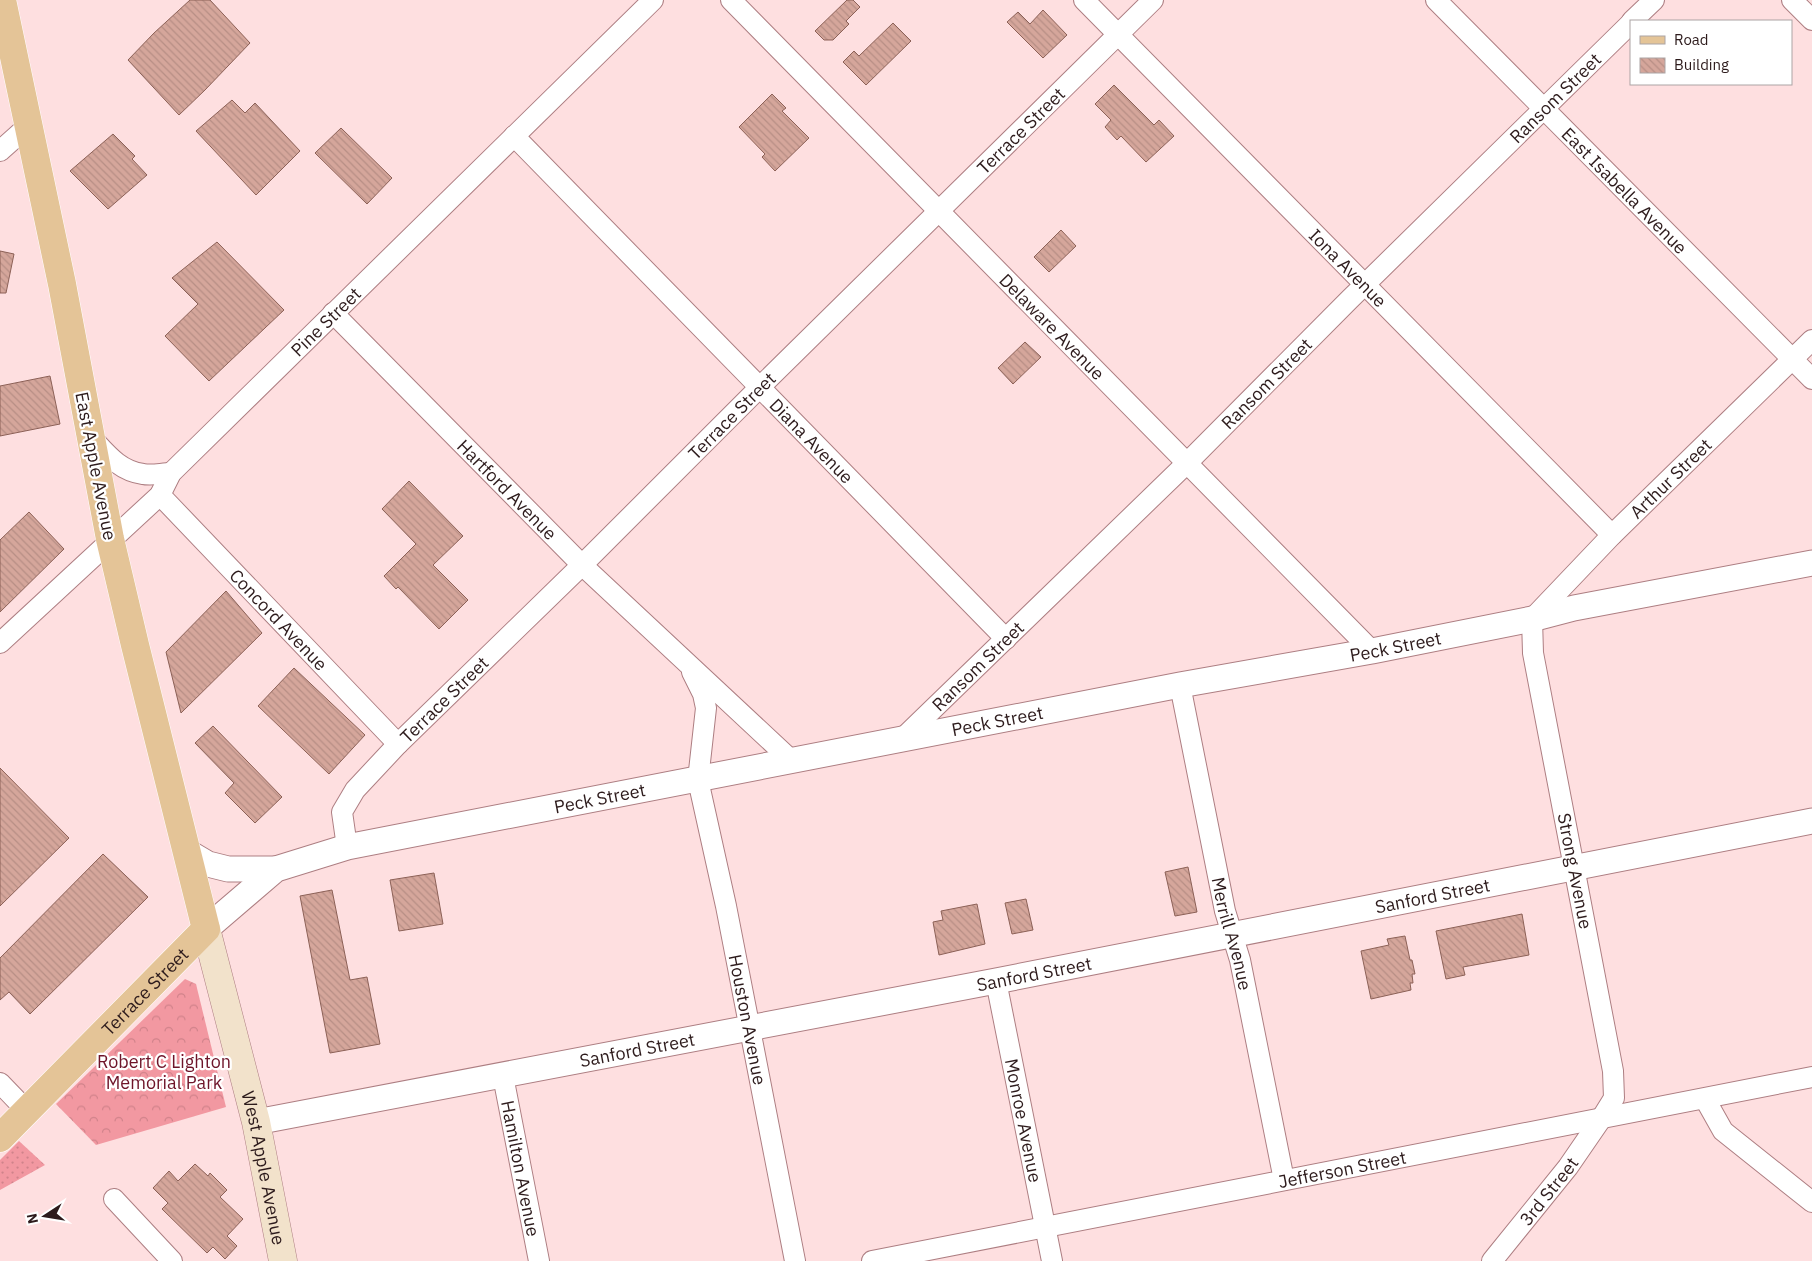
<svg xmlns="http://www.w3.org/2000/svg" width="1812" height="1261" font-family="'IBM Plex Sans',sans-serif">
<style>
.grass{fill:url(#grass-dots)}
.forest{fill:url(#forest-crowns)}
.building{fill:url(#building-back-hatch);stroke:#8c6157}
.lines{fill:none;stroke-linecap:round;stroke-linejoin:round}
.minor-casing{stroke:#ad7e82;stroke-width:22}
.tertiary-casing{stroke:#ad7e82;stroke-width:27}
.secondary-casing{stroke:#ad7e82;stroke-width:29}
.primary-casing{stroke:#fff;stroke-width:29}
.minor{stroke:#fff;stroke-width:20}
.tertiary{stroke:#fff;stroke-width:25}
.secondary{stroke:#f2e2cb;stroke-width:28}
.primary{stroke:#e4c497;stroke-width:28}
.labels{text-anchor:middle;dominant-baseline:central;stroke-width:4.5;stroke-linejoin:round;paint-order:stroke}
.street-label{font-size:18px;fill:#2d1b1c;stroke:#fff}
.park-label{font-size:18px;fill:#6e1429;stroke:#fff}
</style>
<defs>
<pattern id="grass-dots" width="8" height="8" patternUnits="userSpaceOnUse" patternTransform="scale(1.25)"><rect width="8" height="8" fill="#f298a1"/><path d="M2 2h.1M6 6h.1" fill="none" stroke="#d0828a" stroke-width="1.8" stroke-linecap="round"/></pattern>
<pattern id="forest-crowns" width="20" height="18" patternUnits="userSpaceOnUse" patternTransform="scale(1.25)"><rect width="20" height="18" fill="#f298a1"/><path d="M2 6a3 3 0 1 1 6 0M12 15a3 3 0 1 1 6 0" fill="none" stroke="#d0828a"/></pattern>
<pattern id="building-back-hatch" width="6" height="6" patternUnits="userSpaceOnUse" patternTransform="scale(1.25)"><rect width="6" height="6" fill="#d5a69b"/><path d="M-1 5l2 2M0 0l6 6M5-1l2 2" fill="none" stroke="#b78e85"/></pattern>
</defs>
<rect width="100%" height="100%" fill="#fedfe0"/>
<polygon class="grass" points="19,1141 45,1165 0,1190 0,1160"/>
<polygon class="forest" points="185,979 196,984 226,1107 96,1145 56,1104"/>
<g class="building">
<polygon points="190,0 210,0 250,43 205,90 179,115 128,60 154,33"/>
<polygon points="847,0 853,0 860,7 846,21 849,24 833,40 824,40 815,31"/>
<polygon points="1043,10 1067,35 1043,58 1007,22 1018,12 1030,24"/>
<polygon points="893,23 911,41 866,85 843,62 854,51 859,56"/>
<polygon points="1114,85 1154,125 1159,120 1174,136 1146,162 1121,136 1117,140 1105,127 1111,120 1095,104"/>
<polygon points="772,94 786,108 782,111 809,138 775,171 762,157 765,154 739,127"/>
<polygon points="232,100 245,113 255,103 300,151 256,195 196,131"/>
<polygon points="341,128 392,178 367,204 315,153"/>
<polygon points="113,134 135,156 132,159 147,175 108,209 70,171"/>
<polygon points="1061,230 1076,246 1049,272 1034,257"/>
<polygon points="217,242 284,310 209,381 165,336 198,304 172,278"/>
<polygon points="0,251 14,254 6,293 0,293"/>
<polygon points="1025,342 1041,357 1013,384 998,368"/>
<polygon points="50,376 60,424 0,436 0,386"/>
<polygon points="409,481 463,536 433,565 468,600 439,629 398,587 396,589 384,576 416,544 382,509"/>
<polygon points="29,512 64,549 0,612 0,540"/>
<polygon points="226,591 262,633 181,713 166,652"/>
<polygon points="294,668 365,735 329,774 258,706"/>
<polygon points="213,726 282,797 255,823 225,793 234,783 195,743"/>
<polygon points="0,768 69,838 0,906"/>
<polygon points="103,854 148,897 30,1014 9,992 0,1000 0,958"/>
<polygon points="1188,867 1197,912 1175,916 1165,872"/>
<polygon points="434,873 443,924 399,931 390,880"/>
<polygon points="332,890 350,980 367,977 380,1044 330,1053 300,896"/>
<polygon points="1026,899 1033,930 1012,934 1005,903"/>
<polygon points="977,904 985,944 939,955 933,922 943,920 941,911"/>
<polygon points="1522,914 1529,955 1463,967 1465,975 1446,979 1436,931"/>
<polygon points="1405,936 1410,960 1412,960 1415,974 1412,974 1413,983 1410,983 1411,990 1371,999 1361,951 1389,945 1387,939"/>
<polygon points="195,1164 208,1176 210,1173 227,1190 220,1197 243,1219 227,1236 237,1246 225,1259 213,1247 207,1253 162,1209 168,1203 153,1188 169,1171 178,1181"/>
</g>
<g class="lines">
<g class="minor-casing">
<g id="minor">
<path id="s1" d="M731,0L1372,651"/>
<path id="s2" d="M1084,0L1612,535"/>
<path id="s3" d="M1436,0L1812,379"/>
<polyline points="1792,0 1812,20"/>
<polyline points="1632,21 1654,0"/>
<path id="s4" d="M514,136L1006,639"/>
<polyline points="0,151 28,126"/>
<path id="s5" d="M333,313L582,565L791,760"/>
<path d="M90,436C106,453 119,471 143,474C152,476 162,473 171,473"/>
<path id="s6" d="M160,495L398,744"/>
<path id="s7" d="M0,643L160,495L171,473L653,0"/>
<path id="s8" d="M692,672L703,694L706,708L698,780L726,906L795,1261"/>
<path id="s9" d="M1180,685L1225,911L1240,960L1284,1180"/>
<path id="s10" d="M900,741L1188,462L1349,300L1631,23"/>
<path id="s11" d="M347,847L342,812L355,790L398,744L582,565L759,388L1153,0"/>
<path id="s12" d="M996,981L1052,1261"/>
<path id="s13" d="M503,1076L539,1261"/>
<polyline points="0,1083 27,1111"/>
<polyline points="1705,1099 1723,1131 1812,1202"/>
<polyline points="114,1199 172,1261"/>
<path id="s14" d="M872,1261L1812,1077"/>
<path id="s15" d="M1492,1261L1568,1167L1601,1119L1614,1098L1613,1071L1533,653L1532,619L1612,535L1812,340"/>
</g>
</g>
<g class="tertiary-casing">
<g id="tertiary">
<polyline points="186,851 208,864 228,869 276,869"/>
<path id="s16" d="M206,929L276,869L347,847L1180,685L1372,651L1532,619L1574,608L1812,563"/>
<path id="s17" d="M256,1122L996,981L1812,821"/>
</g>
</g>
<g class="secondary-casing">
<g id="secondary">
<path id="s18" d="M206,929L256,1122L283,1261"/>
</g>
</g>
<g class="primary-casing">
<g id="primary">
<path id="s19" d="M0,1138L206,929L135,645L110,539L62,284L2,0"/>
</g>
</g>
<use href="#minor" class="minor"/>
<use href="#tertiary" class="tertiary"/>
<use href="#secondary" class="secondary"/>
<use href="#primary" class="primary"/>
</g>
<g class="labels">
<g class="street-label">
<text stroke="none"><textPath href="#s10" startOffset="918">Ransom Street</textPath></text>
<text stroke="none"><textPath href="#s11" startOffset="998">Terrace Street</textPath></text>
<text stroke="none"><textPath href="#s3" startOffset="268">East Isabella Avenue</textPath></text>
<text stroke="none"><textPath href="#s2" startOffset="376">Iona Avenue</textPath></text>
<text stroke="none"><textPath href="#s7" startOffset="459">Pine Street</textPath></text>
<text stroke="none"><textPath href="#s1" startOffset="458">Delaware Avenue</textPath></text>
<text stroke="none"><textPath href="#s10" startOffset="512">Ransom Street</textPath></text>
<text stroke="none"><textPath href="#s11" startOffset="592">Terrace Street</textPath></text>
<text stroke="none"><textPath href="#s4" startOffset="426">Diana Avenue</textPath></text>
<text transform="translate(96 466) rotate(79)">East Apple Avenue</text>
<text stroke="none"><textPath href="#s15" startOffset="888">Arthur Street</textPath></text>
<text stroke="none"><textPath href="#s5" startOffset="248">Hartford Avenue</textPath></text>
<text stroke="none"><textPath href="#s6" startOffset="172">Concord Avenue</textPath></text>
<text stroke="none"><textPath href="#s16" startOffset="1234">Peck Street</textPath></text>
<text stroke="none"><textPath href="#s10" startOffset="108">Ransom Street</textPath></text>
<text stroke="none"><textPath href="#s11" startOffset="188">Terrace Street</textPath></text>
<text stroke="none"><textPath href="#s16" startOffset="829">Peck Street</textPath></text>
<text stroke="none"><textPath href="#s16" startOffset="424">Peck Street</textPath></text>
<text transform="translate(1575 871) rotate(79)">Strong Avenue</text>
<text stroke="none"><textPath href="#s17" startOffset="1198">Sanford Street</textPath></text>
<text stroke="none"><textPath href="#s9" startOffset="254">Merrill Avenue</textPath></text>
<text stroke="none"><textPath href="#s17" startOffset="792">Sanford Street</textPath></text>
<text stroke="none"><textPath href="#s19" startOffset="206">Terrace Street</textPath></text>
<text stroke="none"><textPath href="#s8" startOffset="356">Houston Avenue</textPath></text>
<text stroke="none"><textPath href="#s17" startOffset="388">Sanford Street</textPath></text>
<text stroke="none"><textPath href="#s12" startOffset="142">Monroe Avenue</textPath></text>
<text stroke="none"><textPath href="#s18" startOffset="246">West Apple Avenue</textPath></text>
<text stroke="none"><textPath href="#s13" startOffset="94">Hamilton Avenue</textPath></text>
<text stroke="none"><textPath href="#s14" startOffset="479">Jefferson Street</textPath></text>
<text stroke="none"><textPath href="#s15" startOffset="90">3rd Street</textPath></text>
</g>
<g class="park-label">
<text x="164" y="1061">Robert C Lighton<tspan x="164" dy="21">Memorial Park</tspan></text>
</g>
</g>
<rect x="1630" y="20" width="162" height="65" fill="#ffffff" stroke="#aba4a4"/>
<rect x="1640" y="36" width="25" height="8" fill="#e4c497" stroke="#aba4a4"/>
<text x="1674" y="45" font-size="15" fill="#2d1b1c">Road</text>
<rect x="1640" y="58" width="25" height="15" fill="url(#building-back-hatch)" stroke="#aba4a4"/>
<text x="1674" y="70" font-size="15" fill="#2d1b1c">Building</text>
<g transform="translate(45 1216) rotate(258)" stroke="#ffffff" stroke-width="4" paint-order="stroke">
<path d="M0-4L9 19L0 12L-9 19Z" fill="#2d1b1c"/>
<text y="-8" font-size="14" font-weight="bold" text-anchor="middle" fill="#2d1b1c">N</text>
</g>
</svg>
